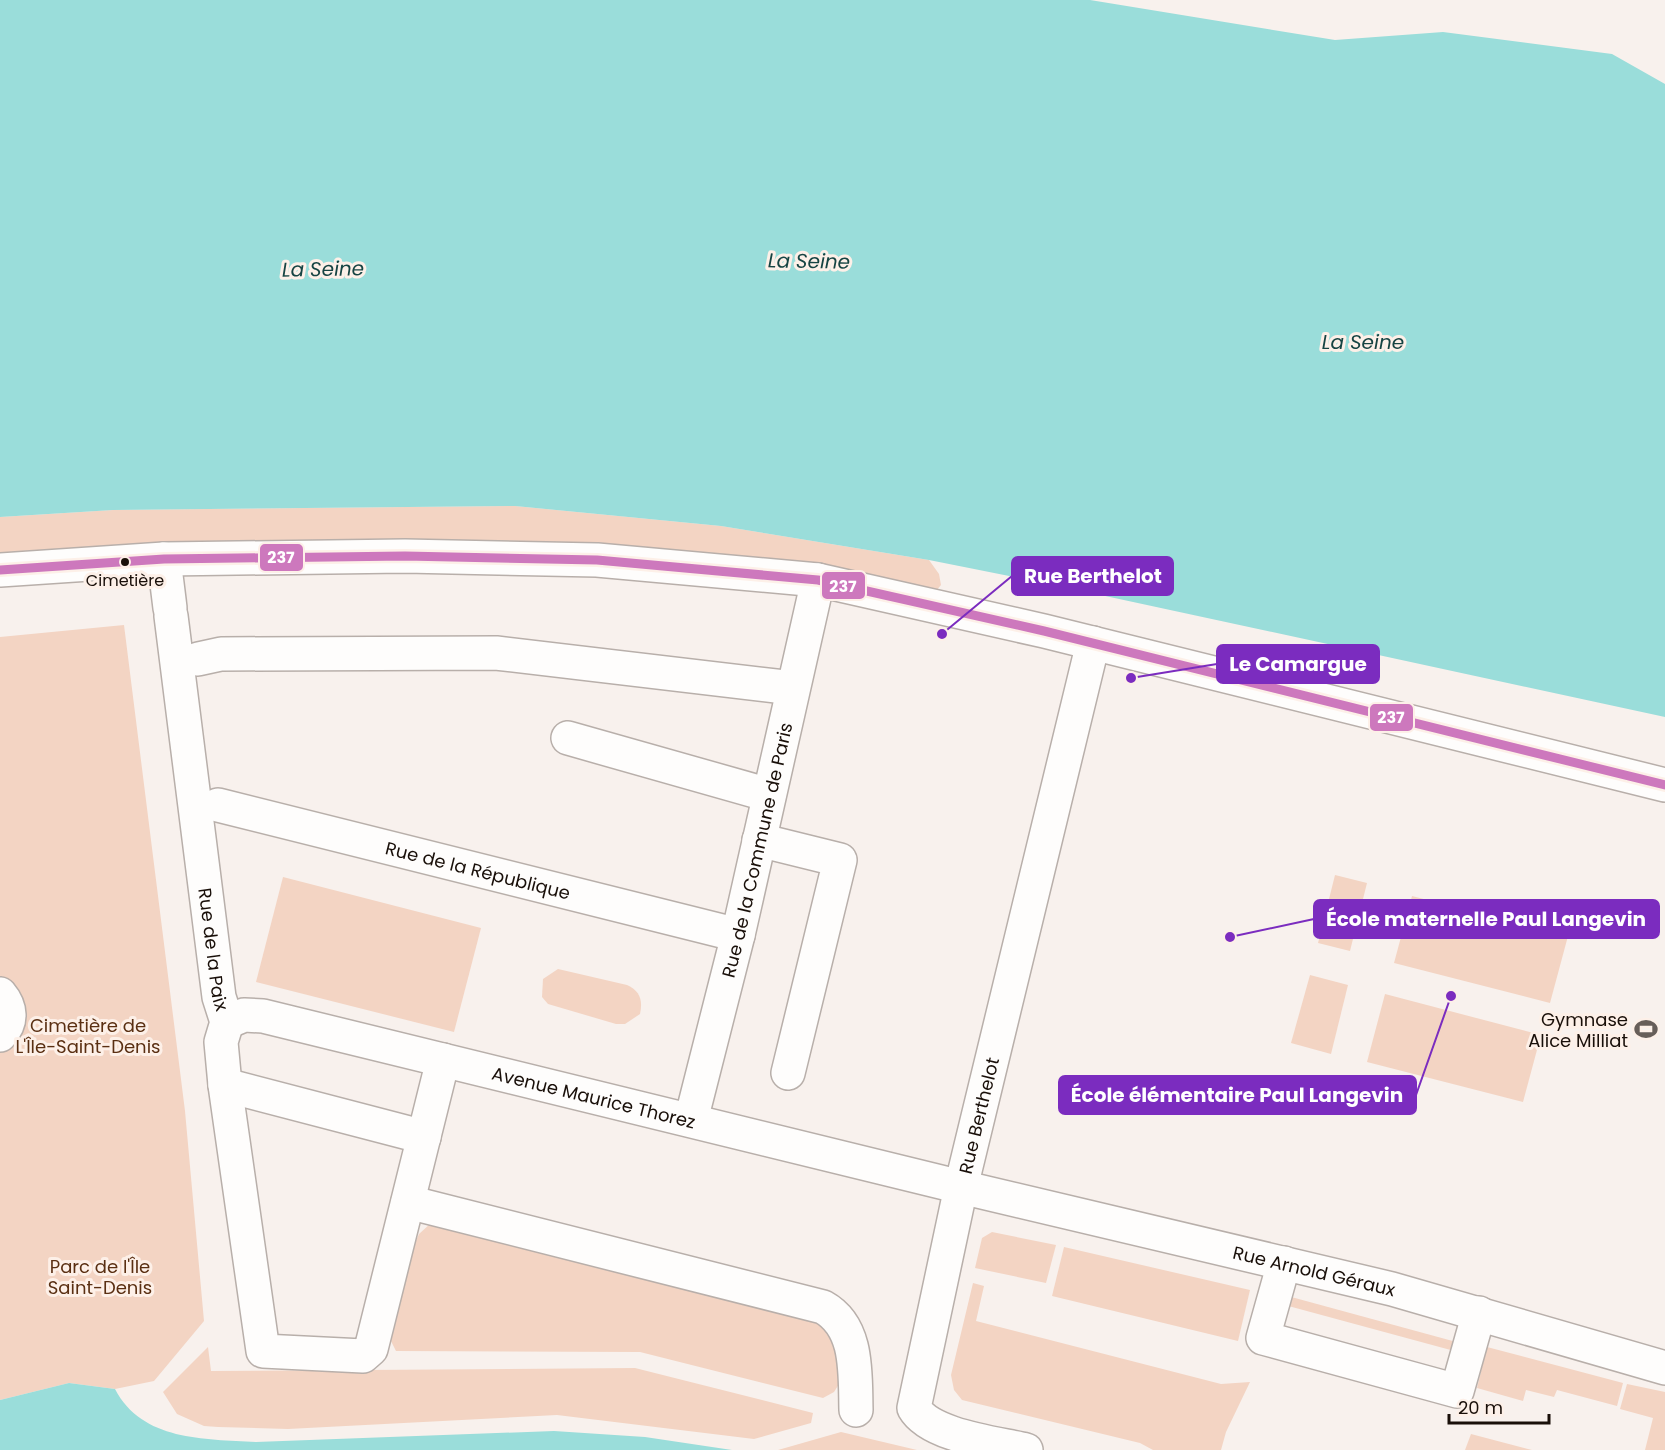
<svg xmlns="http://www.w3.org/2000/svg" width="1665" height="1450" font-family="Poppins,sans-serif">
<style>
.green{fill:#f3d4c3}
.water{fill:#9addda}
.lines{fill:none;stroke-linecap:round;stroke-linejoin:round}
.minor-casing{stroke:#b8afaa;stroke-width:36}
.minor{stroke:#fefdfc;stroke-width:33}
.bus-1-casing{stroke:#fdf0e8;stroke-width:14}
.bus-1{stroke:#cd78bd;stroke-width:9}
.bus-dot{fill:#190f09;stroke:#fdf0e8;stroke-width:2}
.labels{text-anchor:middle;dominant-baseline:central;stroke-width:6;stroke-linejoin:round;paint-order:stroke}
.bus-label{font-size:16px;fill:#190f09;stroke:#fdf0e8}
.street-label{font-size:18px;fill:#190f09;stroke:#fdf0e8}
.poi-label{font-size:18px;fill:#190f09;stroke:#fdf0e8;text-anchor:end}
.park-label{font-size:18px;fill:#5a2f12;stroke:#fdf0e8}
.water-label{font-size:20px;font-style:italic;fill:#164443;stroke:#fdf0e8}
.leader{fill:none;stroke:#7b2cbf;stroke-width:2}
.callout-dot{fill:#7b2cbf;stroke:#fdf0e8;stroke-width:2}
.callout{fill:#7b2cbf;stroke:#7b2cbf;stroke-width:2}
.callout-label{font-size:20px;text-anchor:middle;font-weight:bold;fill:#fff}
.line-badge{stroke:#fdf0e8;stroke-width:2}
.badge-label{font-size:16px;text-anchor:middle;font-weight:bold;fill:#fff}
</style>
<rect width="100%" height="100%" fill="#f8f1ed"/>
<g class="green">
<polygon points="515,506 721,526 929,560 939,574 941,585 931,597 852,581 0,555 0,517 113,510"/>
<polygon points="124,625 185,1111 204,1321 154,1381 115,1389 69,1383 0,1400 0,637"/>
<polygon points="1335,875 1367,883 1350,951 1318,943"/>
<polygon points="283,877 481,928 454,1032 256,982"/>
<polygon points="1412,896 1568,936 1550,1003 1394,963"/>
<path d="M558,969L627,985C640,991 643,1000 640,1014L625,1024H616L548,1004L542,997L543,979Z"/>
<polygon points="1310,975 1348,985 1331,1054 1291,1043"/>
<polygon points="1385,994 1541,1035 1523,1102 1367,1062"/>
<polygon points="431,1223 818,1315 834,1328 841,1381 834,1392 823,1398 640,1352 396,1351 391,1341 415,1243 419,1234"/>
<polygon points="992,1232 1056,1245 1046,1283 975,1268 982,1238"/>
<polygon points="1064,1247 1250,1290 1238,1341 1052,1296"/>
<polygon points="973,1283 984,1286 976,1321 1221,1384 1250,1382 1226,1432 1221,1450 1153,1450 1140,1443 962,1400 954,1390 951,1375"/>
<polygon points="1284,1295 1460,1343 1458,1352 1281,1304"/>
<polygon points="208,1347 211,1371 635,1368 813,1413 811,1423 754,1439 557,1415 288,1429 218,1427 204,1426 177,1414 163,1392"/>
<polygon points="1487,1347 1623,1383 1617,1406 1557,1390 1554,1397 1526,1390 1523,1401 1477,1388"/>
<polygon points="1627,1384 1665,1392 1665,1450 1645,1450 1653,1418 1620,1409"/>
<polygon points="841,1432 917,1450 778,1450"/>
<polygon points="1471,1434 1532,1450 1465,1450"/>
</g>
<g class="water">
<polygon points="0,0 1090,0 1335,40 1443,32 1612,54 1665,84 1665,717 1059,586 929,560 721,526 515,506 113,510 0,517"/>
<path d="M69,1383L115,1389C142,1441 204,1439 256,1442L554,1431L645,1437L732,1450H0V1400Z"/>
</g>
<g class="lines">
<g class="minor-casing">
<g id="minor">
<polyline points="164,559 170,608"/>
<polyline points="0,570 164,559 405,556 597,560 818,580 1044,631 1665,785"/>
<path id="s1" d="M171,616L219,997L227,1022L221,1042L225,1085L263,1351L363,1356L371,1349L443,1060"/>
<polyline points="198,659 221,654 496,653 793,688"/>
<polyline points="568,738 769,795"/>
<path id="s2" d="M218,805L738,935"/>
<polyline points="759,840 840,860 788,1073"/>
<path d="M0,994C11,1007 13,1022 0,1035"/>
<path id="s3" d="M227,1022L244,1015L263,1016L961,1187L1392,1289L1665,1368"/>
<polyline points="225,1085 424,1137"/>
<path id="s4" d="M691,1120L738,935L818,580"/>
<path d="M408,1202L823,1307C859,1327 855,1374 856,1410"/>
<polyline points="1284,1263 1263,1338 1457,1391 1479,1313"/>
<path id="s5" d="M1026,1450C996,1443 930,1436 914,1408L961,1187L1093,643"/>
</g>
</g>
<use href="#minor" class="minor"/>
<g class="bus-1-casing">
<polyline id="bus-1" points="0,570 164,559 405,556 597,560 818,580 1044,631 1665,785"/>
</g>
<use href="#bus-1" class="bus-1"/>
</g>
<defs>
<g id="stadium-bare" transform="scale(1.8)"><path d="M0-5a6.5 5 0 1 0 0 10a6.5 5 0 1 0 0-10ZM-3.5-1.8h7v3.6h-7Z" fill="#675e59" stroke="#fdf0e8" stroke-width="2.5" paint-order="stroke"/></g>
</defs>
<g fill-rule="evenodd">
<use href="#stadium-bare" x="1646" y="1029"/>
</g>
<circle class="bus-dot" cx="125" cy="562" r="5"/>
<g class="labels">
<g class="bus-label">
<text x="125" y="580">Cimetière</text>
</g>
<g class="street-label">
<text stroke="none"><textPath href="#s4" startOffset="278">Rue de la Commune de Paris</textPath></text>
<text stroke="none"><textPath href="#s2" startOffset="268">Rue de la République</textPath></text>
<text stroke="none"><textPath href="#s1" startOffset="336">Rue de la Paix</textPath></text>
<text stroke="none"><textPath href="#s3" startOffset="378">Avenue Maurice Thorez</textPath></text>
<text stroke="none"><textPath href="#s5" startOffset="422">Rue Berthelot</textPath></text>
<text stroke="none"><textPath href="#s3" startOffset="1119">Rue Arnold Géraux</textPath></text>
</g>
<g class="poi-label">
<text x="1628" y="1019">Gymnase<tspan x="1628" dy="21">Alice Milliat</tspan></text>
</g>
<g class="park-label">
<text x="88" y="1025">Cimetière de<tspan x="88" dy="21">L'Île-Saint-Denis</tspan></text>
<text x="100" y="1266">Parc de l'Île<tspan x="100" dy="21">Saint-Denis</tspan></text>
</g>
<g class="water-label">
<text transform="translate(809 261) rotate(1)">La Seine</text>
<text transform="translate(323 269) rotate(-1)">La Seine</text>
<text x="1363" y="342">La Seine</text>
</g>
</g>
<path class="leader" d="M942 634L1012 576M1131 678L1217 664M1230 937L1314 919M1451 996L1416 1095"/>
<g class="callout-dot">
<circle cx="942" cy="634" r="6"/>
<circle cx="1131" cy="678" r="6"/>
<circle cx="1230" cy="937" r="6"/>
<circle cx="1451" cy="996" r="6"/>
</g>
<g class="callout">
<rect x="1012" y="557" width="161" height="38" rx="6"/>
<rect x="1217" y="645" width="162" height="38" rx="6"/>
<rect x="1314" y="900" width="345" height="38" rx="6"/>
<rect x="1059" y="1076" width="357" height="38" rx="6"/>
</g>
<g class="callout-label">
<text x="1093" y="583">Rue Berthelot</text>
<text x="1298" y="671">Le Camargue</text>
<text x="1486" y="926">École maternelle Paul Langevin</text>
<text x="1237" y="1102">École élémentaire Paul Langevin</text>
</g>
<g class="line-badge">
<rect x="259" y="543" width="45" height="29" rx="6" fill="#cd78bd"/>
<rect x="821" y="571" width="45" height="29" rx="6" fill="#cd78bd"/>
<rect x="1369" y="703" width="45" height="29" rx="6" fill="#cd78bd"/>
</g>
<g class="badge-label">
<text x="281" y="563">237</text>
<text x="843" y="592">237</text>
<text x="1391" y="723">237</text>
</g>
<path d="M1449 1414v9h100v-9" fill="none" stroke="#190f09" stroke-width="3"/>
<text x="1458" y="1414" font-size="18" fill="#190f09" stroke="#fdf0e8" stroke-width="4.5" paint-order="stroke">20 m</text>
</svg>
